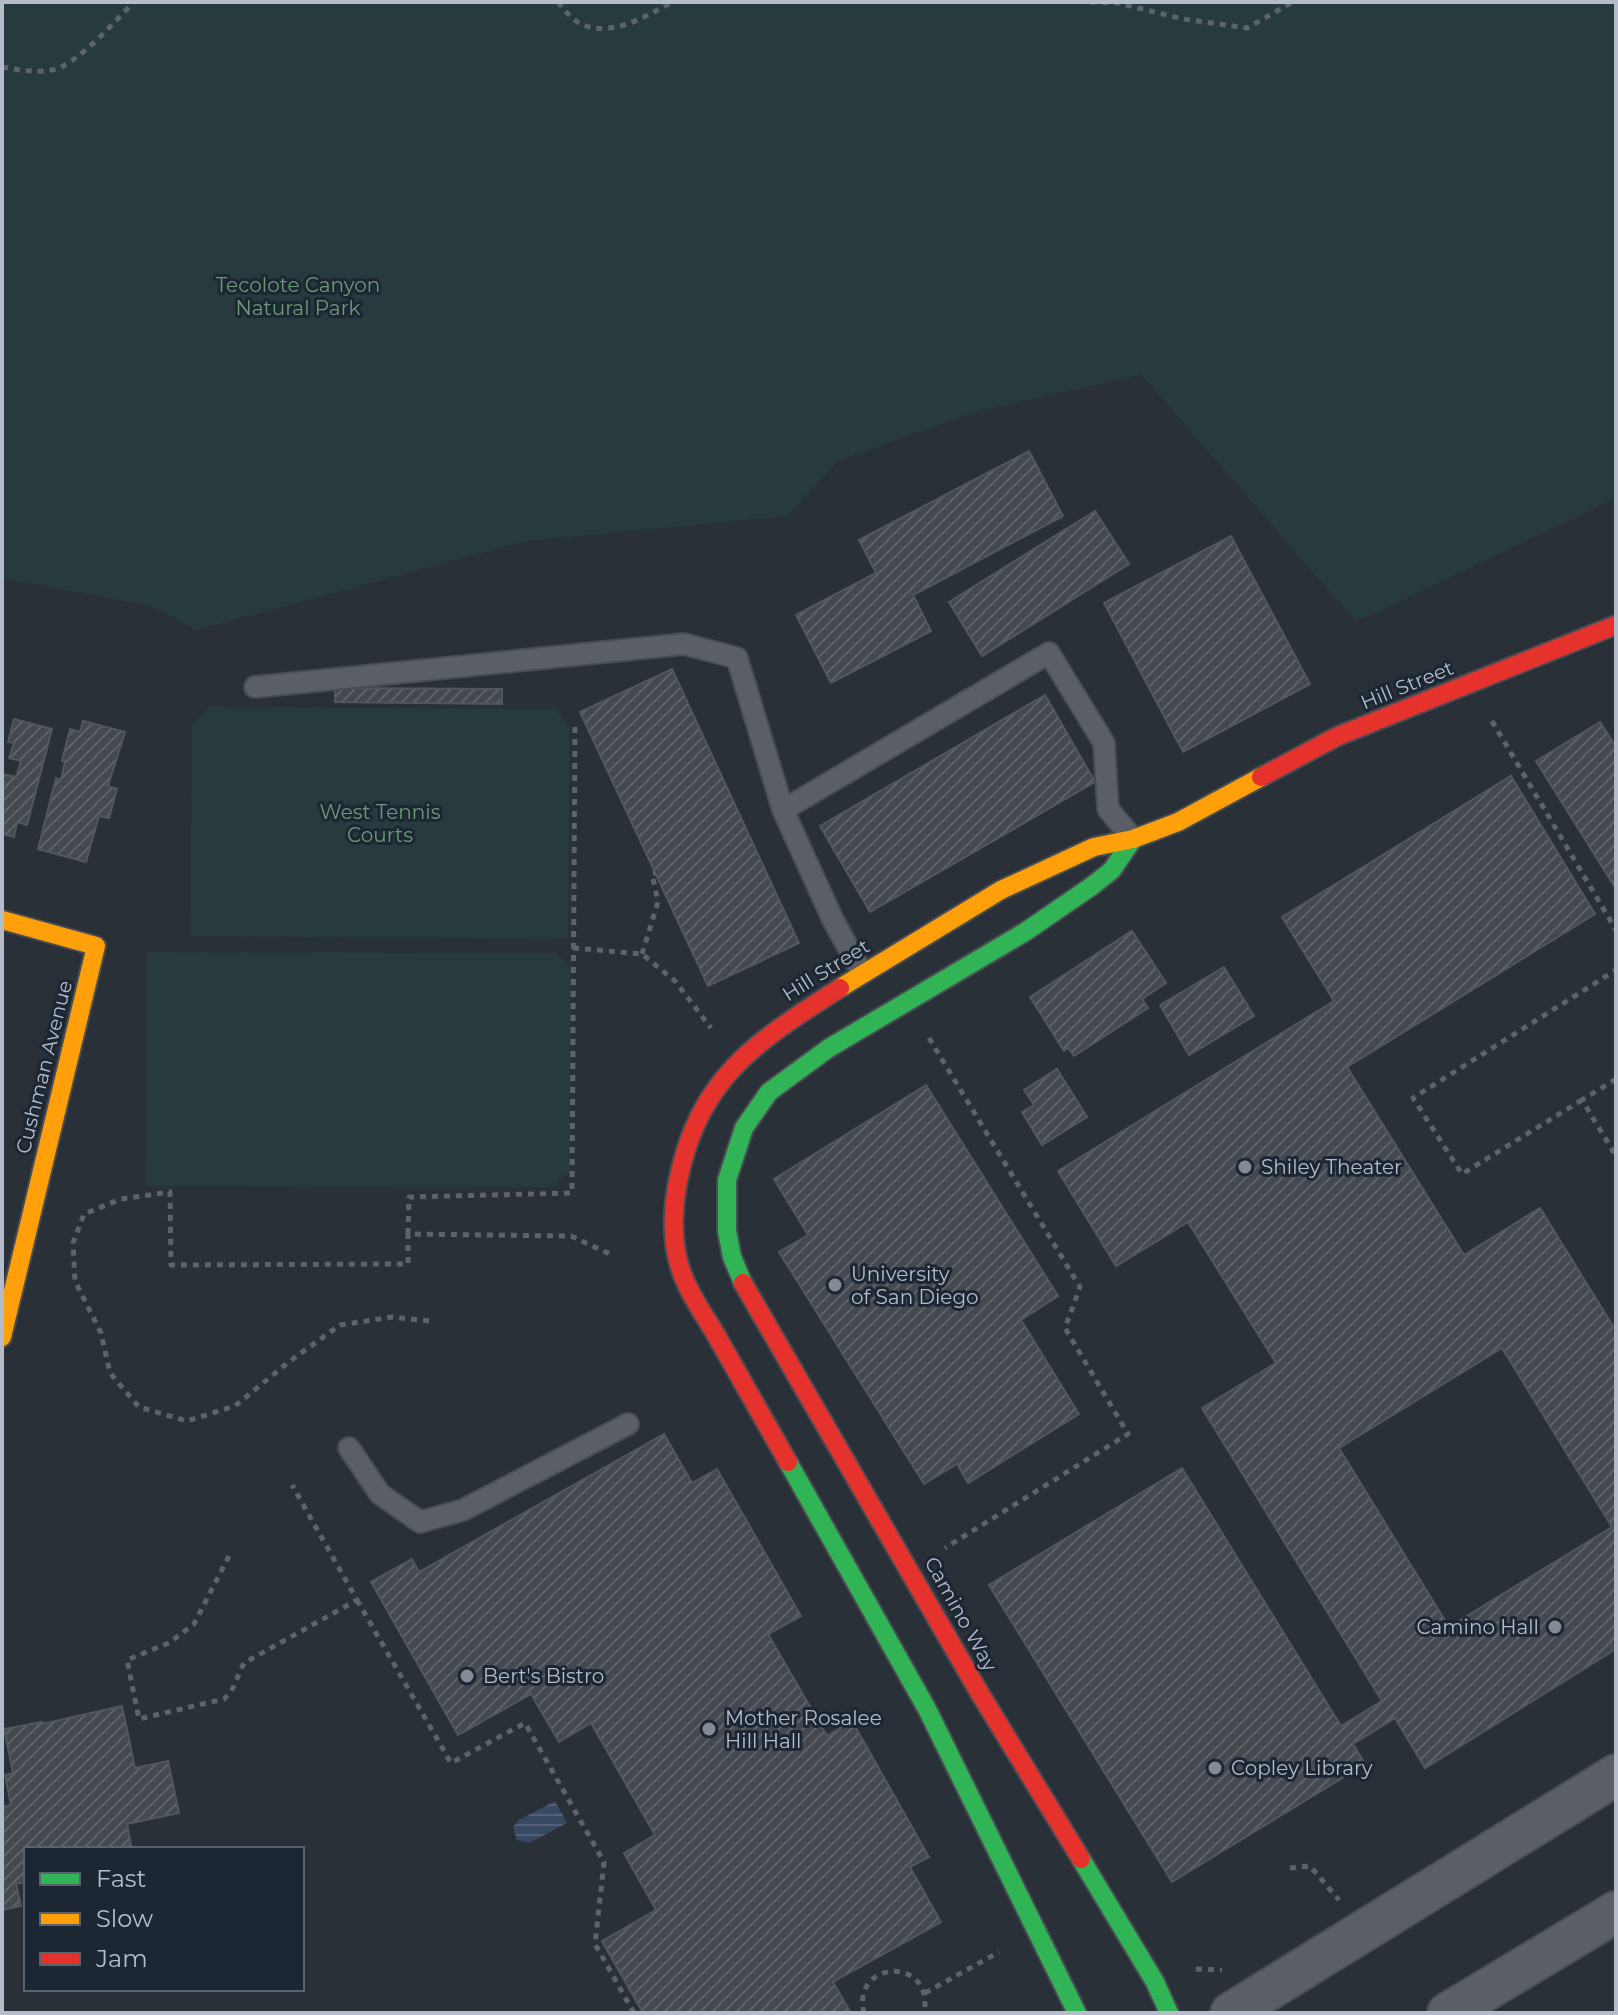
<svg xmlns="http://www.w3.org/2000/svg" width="1618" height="2015" font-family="Montserrat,sans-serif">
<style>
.park{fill:#273a3e}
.water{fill:url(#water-rules)}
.building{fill:url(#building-hatch);stroke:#52575f;stroke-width:2;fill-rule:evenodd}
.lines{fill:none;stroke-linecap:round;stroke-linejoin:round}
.lane-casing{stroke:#484c53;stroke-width:24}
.street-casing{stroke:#484c53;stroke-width:44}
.fast-casing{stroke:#484c53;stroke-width:22}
.slow-casing{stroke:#484c53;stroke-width:22}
.jam-casing{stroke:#484c53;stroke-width:22}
.path{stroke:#5d636a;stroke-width:5;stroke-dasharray:6 6;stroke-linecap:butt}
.lane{stroke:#5a5e66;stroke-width:20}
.street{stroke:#5a5e66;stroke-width:40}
.fast{stroke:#30b455;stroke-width:18}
.slow{stroke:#ff9f0a;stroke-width:18}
.jam{stroke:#e5322d;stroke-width:18}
.poi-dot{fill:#848b96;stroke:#1d2633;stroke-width:3}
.labels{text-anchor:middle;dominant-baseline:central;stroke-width:6;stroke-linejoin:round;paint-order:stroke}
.park-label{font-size:20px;fill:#6b9a76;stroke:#1d2633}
.street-label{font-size:20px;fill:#b4bcc9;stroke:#1d2633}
.poi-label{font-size:20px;fill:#b4bcc9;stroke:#1d2633;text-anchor:start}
</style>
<defs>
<pattern id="water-rules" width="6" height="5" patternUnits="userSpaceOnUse" patternTransform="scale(2)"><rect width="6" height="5" fill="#384963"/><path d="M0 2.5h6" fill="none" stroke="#526178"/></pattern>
<pattern id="building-hatch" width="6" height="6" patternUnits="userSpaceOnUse" patternTransform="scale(2)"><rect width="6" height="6" fill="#444950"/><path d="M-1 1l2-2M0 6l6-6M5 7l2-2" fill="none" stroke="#5d6168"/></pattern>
</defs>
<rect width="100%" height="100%" fill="#2a3038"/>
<g class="park">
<polygon points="2,2 1616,2 1616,498 1356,622 1142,375 981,410 838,461 787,516 526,541 197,630 151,606 2,578"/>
<polygon points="210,707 556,709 570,727 568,939 190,936 192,725"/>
<polygon points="147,952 556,953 571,967 570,1171 553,1187 146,1186"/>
</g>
<polygon class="water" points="555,1801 567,1823 529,1843 517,1840 513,1827 519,1820"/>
<g class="building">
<polygon points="1029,451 1063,516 913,595 931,631 831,683 796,615 876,573 859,540"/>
<polygon points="1095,511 1129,564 982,656 949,602"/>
<polygon points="1231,536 1310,684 1183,752 1104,603"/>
<polygon points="672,669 799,943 708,986 580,712"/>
<polygon points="335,688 502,689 502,704 335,702"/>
<polygon points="1045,695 1095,782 870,912 820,826"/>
<polygon points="14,719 52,729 27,825 17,822 14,837 2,834 2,774 16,777 21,761 9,758 14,743 8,742"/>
<polygon points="83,721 125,732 108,786 117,789 109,818 99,816 86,862 38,849 56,778 61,780 65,761 62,761 70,729 80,732"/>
<polygon points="1600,722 1616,747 1616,889 1536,761"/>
<path d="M1511,776L1595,914L1347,1067L1464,1255L1540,1208L1616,1331V1649L1425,1768L1395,1718L1353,1744L1365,1764L1172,1882L989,1585L1182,1468L1341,1726L1382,1701L1202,1408L1276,1363L1188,1222L1116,1266L1058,1171L1334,1001L1282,917ZM1502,1348L1612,1527L1449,1627L1339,1448Z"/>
<polygon points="1132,931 1166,983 1142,999 1148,1008 1074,1056 1068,1048 1064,1051 1030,997"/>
<polygon points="1224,967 1254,1016 1189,1055 1160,1005"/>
<polygon points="1057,1069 1087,1117 1042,1145 1022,1112 1034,1105 1024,1090"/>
<polygon points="926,1085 1058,1296 1021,1320 1079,1414 968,1483 957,1464 924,1484 779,1252 808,1235 774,1179"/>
<polygon points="664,1434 692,1483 717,1469 801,1616 768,1634 827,1736 852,1721 929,1857 910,1867 941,1922 833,1982 851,2013 643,2013 602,1941 656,1910 624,1853 655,1835 591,1723 559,1742 531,1694 458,1735 371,1582 412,1559 419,1572"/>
<polygon points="122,1706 135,1768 168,1761 179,1813 127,1824 131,1845 111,1849 26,1849 26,1882 16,1884 21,1906 2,1910 2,1807 11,1805 5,1775 13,1773 4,1729 42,1722 42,1724"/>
</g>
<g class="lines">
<g class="lane-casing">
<g id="lane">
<polyline points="255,687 684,644 737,658 783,810 833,920 862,973"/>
<polyline points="783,810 1049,653 1104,743 1108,809 1133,839"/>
<polyline points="349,1448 380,1494 420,1522 463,1510 628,1424"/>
</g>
</g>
<g class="street-casing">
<g id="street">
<polyline points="1231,2013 1616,1775"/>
<polyline points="1448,2013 1616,1912"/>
</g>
</g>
<g class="fast-casing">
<g id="fast">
<polyline points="743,1283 732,1257 727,1231 727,1180 744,1128 769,1092 829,1048 1025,932 1092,886 1112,870 1133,839"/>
<polyline points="788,1462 927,1709 1077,2013"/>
<polyline points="1081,1859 1155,1982 1169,2013"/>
</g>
</g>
<g class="slow-casing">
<g id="slow">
<polyline points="2,920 96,946 2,1337"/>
<polyline points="840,988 1001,890 1094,847 1133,839 1178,822 1261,777"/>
</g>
</g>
<g class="jam-casing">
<g id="jam">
<polyline points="1261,777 1338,736 1616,625"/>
<polyline points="743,1283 979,1692 1081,1859"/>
<path d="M788,1462C764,1420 740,1377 716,1335C705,1316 691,1297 683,1276C671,1246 672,1212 678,1181C699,1077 756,1042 840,988"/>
</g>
</g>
<g class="path">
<path d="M558,2C564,9 572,20 581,24C611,38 647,16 672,2"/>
<polyline points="1090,2 1118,3 1183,19 1247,28 1293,2"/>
<path d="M2,67C19,70 35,73 52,70C76,66 116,20 134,2"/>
<polyline points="1492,721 1616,930"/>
<polyline points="573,948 642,954 675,981 711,1028"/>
<polyline points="642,954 658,902 652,874 655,873"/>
<polyline points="929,1038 1080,1287 1065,1328 1128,1434 945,1548"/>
<polyline points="1616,1079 1582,1100 1616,1156"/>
<polyline points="1582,1100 1462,1174 1413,1098 1616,970"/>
<polyline points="408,1234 409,1197 572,1193 575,725"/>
<polyline points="429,1321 392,1317 340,1325 290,1361 235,1406 187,1421 139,1407 110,1373 101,1333 75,1281 73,1243 84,1214 121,1199 170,1192 171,1265 408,1264 408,1234 571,1236 612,1255"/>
<polyline points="229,1556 194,1624 169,1643 127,1660 139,1719 224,1699 231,1692 244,1663 357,1600 292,1485"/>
<polyline points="357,1600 451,1763 525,1723 604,1862 595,1944 634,2013"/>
<polyline points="1290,1868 1310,1866 1339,1900"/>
<polyline points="1196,1969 1222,1970"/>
<polyline points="925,1993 999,1952"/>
<path d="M864,2013C851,1959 935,1956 924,2013"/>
</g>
<use href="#lane" class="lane"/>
<use href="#street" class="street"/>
<use href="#fast" class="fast"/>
<use href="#slow" class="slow"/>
<use href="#jam" class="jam"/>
</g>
<g class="poi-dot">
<circle cx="1245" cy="1167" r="8"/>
<circle cx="835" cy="1285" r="8"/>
<circle cx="1555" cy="1627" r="8"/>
<circle cx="467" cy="1676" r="8"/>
<circle cx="709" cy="1729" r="8"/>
<circle cx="1215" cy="1768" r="8"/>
</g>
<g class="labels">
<g class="park-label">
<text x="298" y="285">Tecolote Canyon<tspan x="298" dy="23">Natural Park</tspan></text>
<text x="380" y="812">West Tennis<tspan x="380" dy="23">Courts</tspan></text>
</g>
<g class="street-label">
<text transform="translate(1407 685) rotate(-22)">Hill Street</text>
<text transform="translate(826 970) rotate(-32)">Hill Street</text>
<text transform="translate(44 1067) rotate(-76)">Cushman Avenue</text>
<text transform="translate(961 1614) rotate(61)">Camino Way</text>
</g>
<g class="poi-label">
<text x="1261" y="1167">Shiley Theater</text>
<text x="851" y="1274">University<tspan x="851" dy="23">of San Diego</tspan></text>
<text x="1539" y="1627" text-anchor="end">Camino Hall</text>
<text x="483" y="1676">Bert's Bistro</text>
<text x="725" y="1718">Mother Rosalee<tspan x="725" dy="23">Hill Hall</tspan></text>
<text x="1231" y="1768">Copley Library</text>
</g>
</g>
<rect width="1618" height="2015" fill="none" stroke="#b4bcc9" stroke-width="8"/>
<rect x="24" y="1847" width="280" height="144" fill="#1d2633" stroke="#59626f" stroke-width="2"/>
<rect x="40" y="1873" width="40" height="12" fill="#30b455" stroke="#59626f" stroke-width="2"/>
<text x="96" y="1887" font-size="24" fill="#b4bcc9">Fast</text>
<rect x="40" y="1913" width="40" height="12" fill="#ff9f0a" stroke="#59626f" stroke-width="2"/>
<text x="96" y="1927" font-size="24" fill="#b4bcc9">Slow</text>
<rect x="40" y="1953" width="40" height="12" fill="#e5322d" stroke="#59626f" stroke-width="2"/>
<text x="96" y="1967" font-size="24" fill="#b4bcc9">Jam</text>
</svg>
